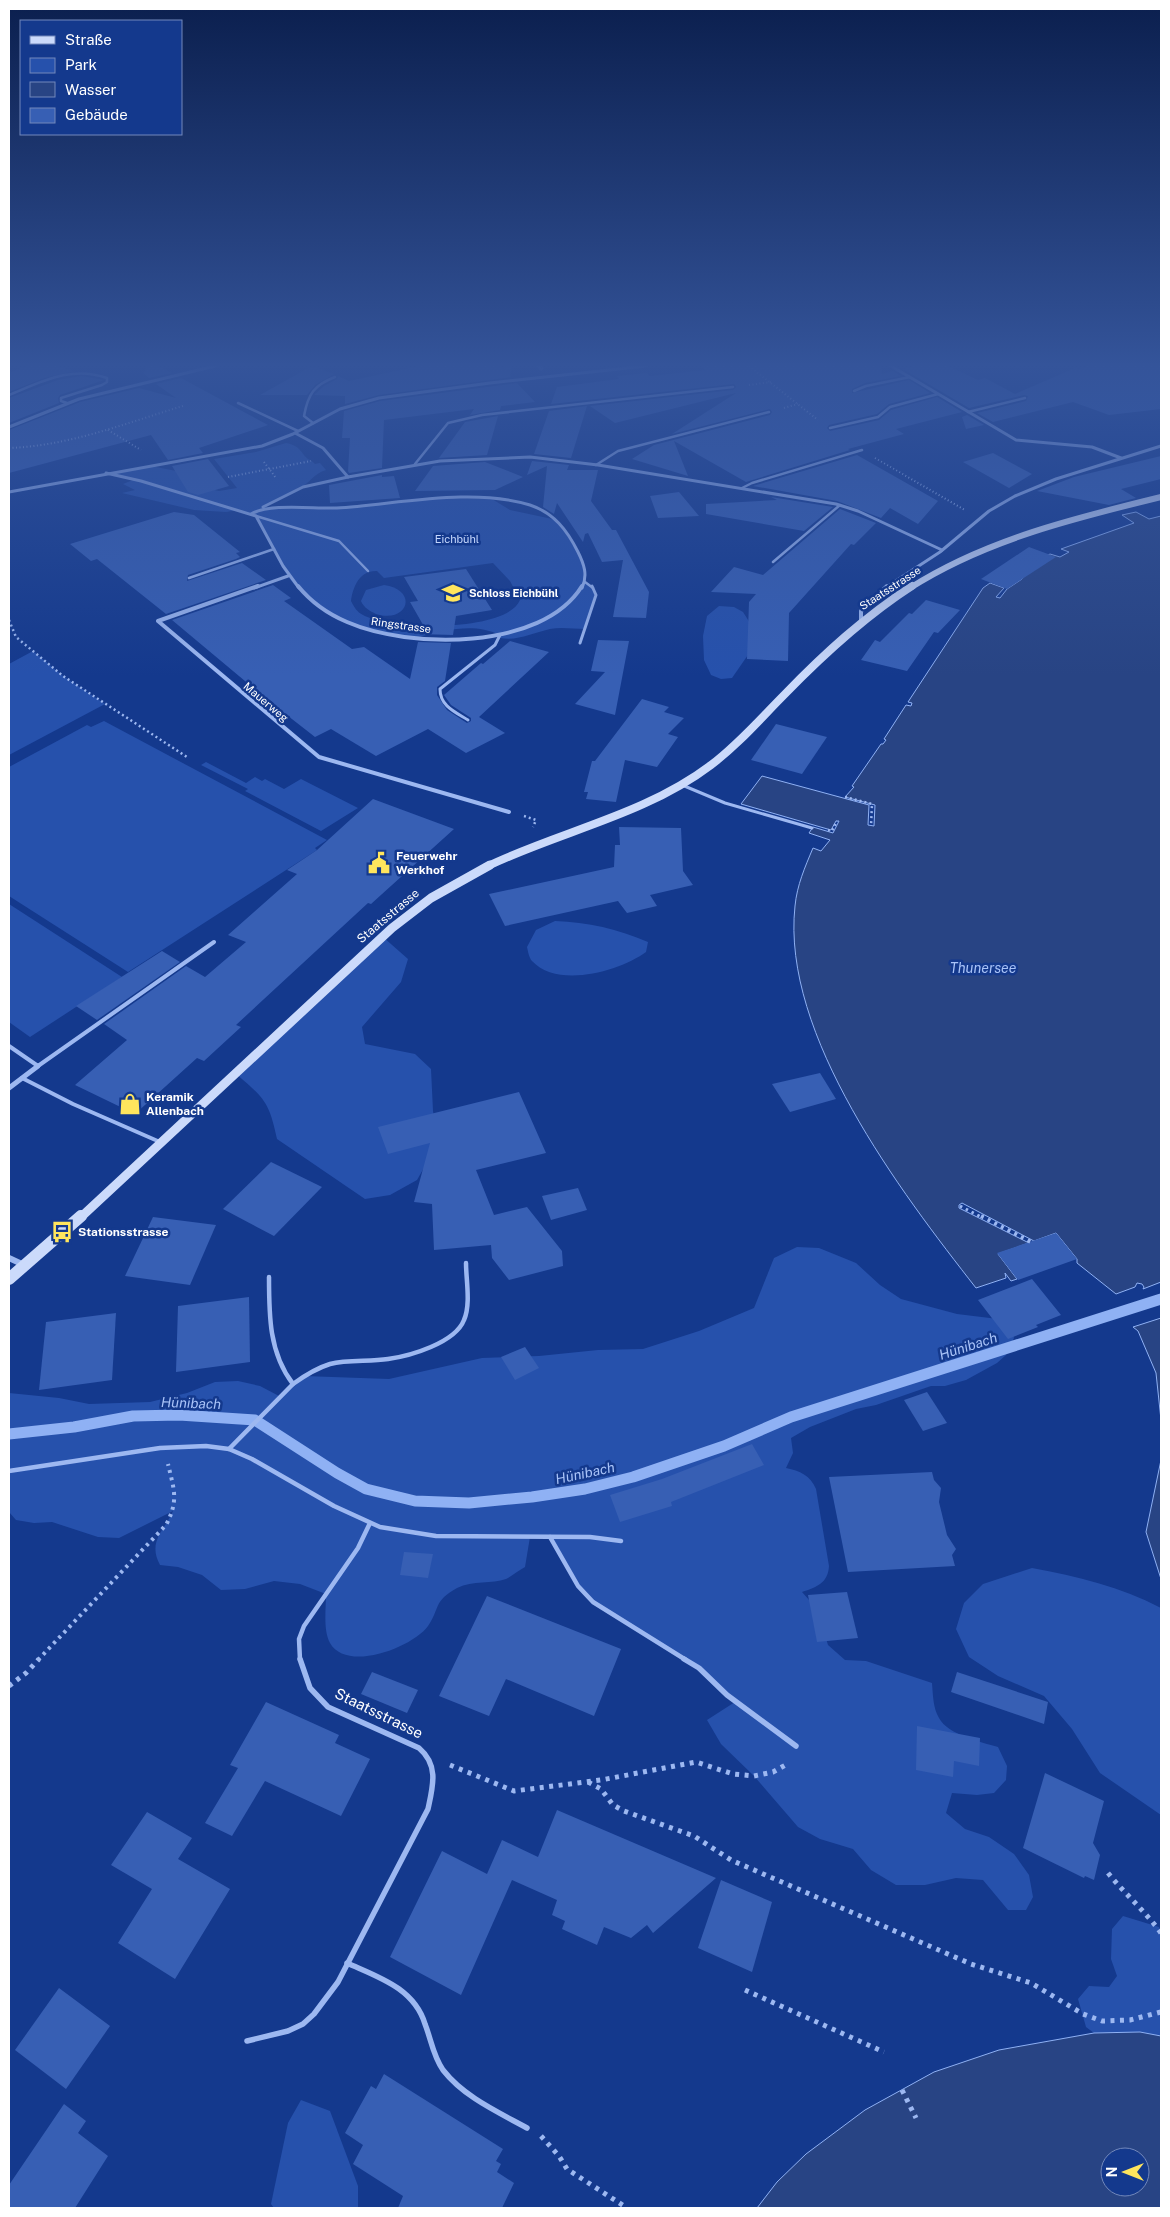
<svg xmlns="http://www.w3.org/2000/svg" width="1170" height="2217" font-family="'Public Sans',sans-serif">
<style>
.green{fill:#2651ac;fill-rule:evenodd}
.water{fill:#284484;stroke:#8fb1f4;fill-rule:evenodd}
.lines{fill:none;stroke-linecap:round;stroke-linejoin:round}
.stream-far1{stroke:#8fb1f4;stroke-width:5}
.stream{stroke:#8fb1f4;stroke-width:11}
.building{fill:#375fb4}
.path-far4{stroke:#9db8f1;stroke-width:2;stroke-dasharray:1 2.5;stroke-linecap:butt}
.path-far3{stroke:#9db8f1;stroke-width:2.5;stroke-dasharray:2 3;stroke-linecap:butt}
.path-far2{stroke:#9db8f1;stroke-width:3;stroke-dasharray:2.5 4;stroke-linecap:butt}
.path-far1{stroke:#9db8f1;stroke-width:4;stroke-dasharray:3 4.5;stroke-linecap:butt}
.path{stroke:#9db8f1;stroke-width:5;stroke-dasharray:4 5.5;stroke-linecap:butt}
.lane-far4{stroke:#9db8f1;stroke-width:2.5}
.lane-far3{stroke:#9db8f1;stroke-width:3}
.lane-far2{stroke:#9db8f1;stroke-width:4}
.lane-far1{stroke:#9db8f1;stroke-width:4.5}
.lane{stroke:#9db8f1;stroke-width:5.5}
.street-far3{stroke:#9db8f1;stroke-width:3}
.street-far2{stroke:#9db8f1;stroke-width:4}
.street-far1{stroke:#9db8f1;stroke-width:5}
.street{stroke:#9db8f1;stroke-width:6}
.secondary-far3{stroke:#cbdafb;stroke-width:6}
.secondary-far2{stroke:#cbdafb;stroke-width:8}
.secondary-far1{stroke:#cbdafb;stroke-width:9}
.secondary{stroke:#cbdafb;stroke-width:12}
.labels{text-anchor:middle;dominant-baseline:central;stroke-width:5;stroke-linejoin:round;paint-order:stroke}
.far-park-label{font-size:11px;fill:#c4d6fc;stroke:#14398d}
.far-street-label{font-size:11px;fill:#fff;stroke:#14398d}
.far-poi-label{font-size:11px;font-weight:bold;fill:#fff;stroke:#14398d;text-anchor:start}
.poi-label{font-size:12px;font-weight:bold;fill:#fff;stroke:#14398d;text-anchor:start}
.street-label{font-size:12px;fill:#fff;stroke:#14398d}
.water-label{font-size:14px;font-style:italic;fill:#a9c3f8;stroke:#14398d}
.near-street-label{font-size:15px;fill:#fff;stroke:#14398d}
</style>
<rect width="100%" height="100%" fill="#14398d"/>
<g class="green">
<path d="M286,443C301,446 299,451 308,459C311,460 313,462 315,464L320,463L326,470C314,473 310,483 300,488C287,494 276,499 264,507L304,509L452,498L492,499L510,510L557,520L581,557L585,582L593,587L596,595L586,629C574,629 561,627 550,629C532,633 519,641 500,638V635C471,622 447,631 418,637C408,639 395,634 384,633C351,627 315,609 293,583C278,565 267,536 256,516L238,510L226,512L194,510L122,493L135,490L123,484L133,480L106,473L151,466L176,471L201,487L219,491L237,488L214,459L256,452ZM493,563L510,581L520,600C506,633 390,630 363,615C357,612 354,607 351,601C353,586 360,570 377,571L384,578Z"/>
<path d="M384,585C419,590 408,624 376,614C370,611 364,608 361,601L366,590Z"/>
<polygon points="719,606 734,607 743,612 750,623 750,652 732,678 721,679 711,675 704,660 703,636 707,616"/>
<polygon points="33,651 63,676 105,704 9,755 9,664"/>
<polygon points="104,721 327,840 315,848 317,850 128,972 9,896 9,767 87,725 91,727"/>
<polygon points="206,762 246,783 255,777 262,781 265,779 284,789 301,779 358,808 321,831 245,791 248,789 201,765"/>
<polygon points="9,904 122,977 30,1037 9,1022"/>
<path d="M555,921C588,922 618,929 648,942L646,952C620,971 558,989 532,961C529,958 528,951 527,947L536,930Z"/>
<path d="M383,937L408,959L401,982L362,1027L365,1044L415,1054L431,1069L433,1111L438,1143L417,1180L390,1195L365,1199L277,1139C269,1101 264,1098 235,1073Z"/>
<path d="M797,1247L819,1248L856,1263L880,1285L901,1299L957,1314L998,1319L1011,1328L1014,1338L1006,1355L997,1363L966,1380L945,1386H931L876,1405L856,1409L810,1427L791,1438L793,1453L786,1468C800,1471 810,1475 816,1489L829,1566C828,1583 817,1587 802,1592L817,1609L828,1645L845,1660L866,1661L932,1683C933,1695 933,1708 939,1718C948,1735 981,1742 998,1747L1007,1766L1006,1780L994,1793L977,1795L952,1793L946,1813L965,1829L989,1837L1014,1854L1029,1875L1033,1897L1026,1910H1008L983,1880L956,1878L925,1885H896L871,1870L853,1849L820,1839L798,1827L754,1776L721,1744L707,1720L735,1702L708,1676L593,1602L578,1586L549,1537H530L525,1567C519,1570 512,1576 506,1579C492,1584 473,1580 457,1588C433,1601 440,1609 428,1626C413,1647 347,1673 330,1643C323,1630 326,1609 326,1594L300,1584L274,1581L245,1589L221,1590L202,1575L178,1567L160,1565C147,1541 165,1530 173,1511L119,1538L98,1537L52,1522L34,1523L16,1520L9,1512V1393L59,1398L89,1404L150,1402L187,1393L215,1382L238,1381L260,1386L281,1397L304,1376L389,1379L482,1358L539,1356L598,1350L643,1349L699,1331L754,1308L774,1258Z"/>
<path d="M1032,1568C1077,1576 1121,1587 1161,1608V1815L1100,1773L1072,1729L1044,1696L998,1676L969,1657L956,1629L964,1603L983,1584Z"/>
<polygon points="1123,1916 1159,1927 1161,1933 1161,2036 1140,2032 1094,2033 1086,2027 1078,1999 1089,1986 1109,1987 1117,1976 1111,1959 1112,1929"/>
<polygon points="301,2100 330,2111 358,2186 358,2208 274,2208 271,2204 288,2123"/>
</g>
<g class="water">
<path d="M1136,512L1149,519L1161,516V1282L1143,1289L1144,1287L1142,1284L1137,1283L1135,1287L1116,1294L1077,1263V1259L1056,1233L1034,1241L962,1203L959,1205V1208L1029,1243L998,1254L1017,1279L1011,1281L1005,1273L1006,1278L976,1288C901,1192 781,1035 795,906C797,885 805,867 813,848L821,851L830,840L809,833L813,827L833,833L839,821H836L831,830L741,804L762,776L869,805L868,825L874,826L875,805L845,797L854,787L852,786L881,744H883L886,740L884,739L906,705L911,706L912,703L908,702L983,588L990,583L1004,588L996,597L1000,598L1007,589L1022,579L1035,562L1050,554L1060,557L1069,552L1061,549L1134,523L1122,515Z"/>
<polygon points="1161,1318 1161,1420 1156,1373 1138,1331 1133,1327"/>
<polygon points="1161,1460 1161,1579 1146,1532"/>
<path d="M1140,2032L1161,2036V2208H757L777,2182L806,2154L865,2110L934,2072L999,2050L1094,2033ZM1110,2157H1140V2187H1110Z"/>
</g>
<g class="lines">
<polyline class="stream-far1" points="539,366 541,368"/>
<polyline class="stream" points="9,1434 74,1427 133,1416 179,1415 255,1420 337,1473 366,1489 415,1501 469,1503 532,1497 585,1489 633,1477 724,1446 791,1417 1161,1299"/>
</g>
<g class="building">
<polygon points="26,366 56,366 74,371 44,378 9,392 9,373"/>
<polygon points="148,366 158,366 172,373 149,378 143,373"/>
<polygon points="312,366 334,374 315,385 307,395 260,395"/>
<polygon points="419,366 500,366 503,369 506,366 512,366 510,375 511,377 379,395 345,404 345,396 314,395 324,386 337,379 338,376 349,381"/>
<polygon points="702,366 881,366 882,374 893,371 901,376 865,383 852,389 852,393 909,380 930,393 889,404 877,414 829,425 827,428 830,431 879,420 891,410 937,397 962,412 896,429 904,434 848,449 850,450 746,482 674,441 688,476 632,459 654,445 770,415 772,412 770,409 672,434 736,393 615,423 590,406 733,390 736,387 734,384 551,404 557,387 619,379 617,376 647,373 650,376 706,370"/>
<polygon points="914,366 948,366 978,380 985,378 1015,394 1075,368 1079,369 1087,366 1161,366 1161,409 1109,415 1073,402 993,422 977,413 1026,401 1028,396 1024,395 969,408 903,369"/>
<polygon points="81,376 104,380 60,395 58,398 59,403 9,423 9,398 58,380"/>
<polygon points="181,378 268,425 199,448 203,453 168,460 151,435 9,473 9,430 80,402 139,388 176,398 156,384"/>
<polygon points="517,383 535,402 501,406 500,410 470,415 474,409 384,420 382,468 349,473 348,471 350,438 342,438 344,411 380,401"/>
<polygon points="587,406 571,458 534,454 549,411"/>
<polygon points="967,415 984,425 966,429 962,417"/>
<polygon points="498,416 487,455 439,458 465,422"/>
<polygon points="993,453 1032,474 1009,488 963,462"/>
<polygon points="857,455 938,501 918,524 890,508 881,518 837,501 753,486"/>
<polygon points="1161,456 1161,479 1121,489 1136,498 1109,505 1037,491 1074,477"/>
<polygon points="208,459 229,486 198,495 188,492 172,466"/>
<polygon points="532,461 569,465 567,470 598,470 591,501 612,530 616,530 649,592 646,618 613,617 623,560 602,562 588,533 585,534 583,542 557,503 554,514 543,507 547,466 527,475"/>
<polygon points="485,462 523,477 495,490 415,491 433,466"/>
<polygon points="382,475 382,477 394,476 400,498 330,503 329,485"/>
<polygon points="679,492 699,516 658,518 650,496"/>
<polygon points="771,497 833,507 804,531 706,514 706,504 777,500"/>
<polygon points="840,509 876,523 854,545 851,544 789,613 788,661 747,659 749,602 756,594 711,592 734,567 763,575"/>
<polygon points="174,512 194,515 240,552 236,553 240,557 236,559 188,575 187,581 242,563 266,580 166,614 97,559 91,561 70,544"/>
<polygon points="1029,547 1056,557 1007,589 981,579"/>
<polygon points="466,569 492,610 456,616 453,635 419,634 422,623 410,602 418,601 404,577"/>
<polygon points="273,585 291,598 284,601 352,649 364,647 410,679 418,642 451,643 445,681 437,687 437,695 447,710 467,723 471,721 471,718 451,705 444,695 481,663 483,664 510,641 549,652 479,717 505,733 466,753 428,729 376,756 331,729 315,737 256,691 257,691 172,620"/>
<polygon points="926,600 960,610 938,633 934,632 907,671 861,660 875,640 880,642 909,613 912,614"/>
<polygon points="598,640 629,641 615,715 575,704 605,672 591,671"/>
<polygon points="642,699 669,707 664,712 684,718 668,734 678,737 657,767 625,760 616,802 586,799 588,792 584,792 592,761 595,761"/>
<polygon points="776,724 827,737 802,774 751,760"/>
<polygon points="373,799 454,829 371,904 368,903 236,1025 241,1027 204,1061 197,1058 135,1114 75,1085 127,1040 104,1024 186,966 205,977 246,942 228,935 297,874 287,870 317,850"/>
<polygon points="619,827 681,828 683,871 693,885 650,895 657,906 627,913 618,901 505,926 489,894 614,867 615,845 620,845"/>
<polygon points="162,951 180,962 97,1020 76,1006"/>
<polygon points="820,1073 836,1099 790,1112 772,1084"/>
<polygon points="519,1092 546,1153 476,1170 494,1215 527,1207 562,1251 563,1266 509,1280 492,1258 491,1245 434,1250 432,1204 414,1202 430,1143 388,1154 378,1127"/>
<polygon points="271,1162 322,1187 274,1236 223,1209"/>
<polygon points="578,1188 587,1210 551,1220 542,1196"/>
<polygon points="153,1217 216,1225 190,1285 125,1276"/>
<polygon points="1056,1233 1077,1259 1018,1280 997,1253"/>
<polygon points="1032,1279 1061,1315 1036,1325 1038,1327 1008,1339 978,1300"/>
<polygon points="249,1297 250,1362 176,1372 178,1306"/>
<polygon points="116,1313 112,1380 39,1390 46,1322"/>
<polygon points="525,1347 539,1368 515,1380 501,1357"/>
<polygon points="927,1392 947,1423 923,1431 904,1400"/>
<polygon points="752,1444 764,1465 671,1502 672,1506 620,1522 610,1495 662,1479"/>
<polygon points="932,1472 934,1480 941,1488 939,1502 947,1535 956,1549 952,1555 955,1566 848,1572 829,1477"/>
<polygon points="404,1552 433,1554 428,1578 400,1575"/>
<polygon points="847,1592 858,1638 817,1642 808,1595"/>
<polygon points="487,1596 621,1649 594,1716 506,1679 489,1716 439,1696"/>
<polygon points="372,1672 418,1690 407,1713 361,1694"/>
<polygon points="957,1672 1048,1702 1044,1724 951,1692"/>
<polygon points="266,1702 339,1735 335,1743 370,1759 341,1816 265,1781 232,1836 205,1823 238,1768 230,1765"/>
<polygon points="917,1726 980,1738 979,1766 954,1761 953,1777 916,1770"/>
<polygon points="1045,1773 1104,1801 1093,1843 1100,1855 1094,1880 1085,1876 1084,1878 1023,1848"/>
<polygon points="557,1810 716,1878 653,1933 647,1925 631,1938 604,1927 597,1945 562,1929 565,1921 552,1915 557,1900 512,1880 461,1995 390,1957 442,1851 487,1874 502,1840 538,1857"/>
<polygon points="147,1812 192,1838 178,1859 230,1889 175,1979 118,1943 152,1889 111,1865"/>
<polygon points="721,1880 772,1902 752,1972 698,1948"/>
<polygon points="59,1988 110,2026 66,2089 15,2050"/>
<polygon points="384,2074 503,2149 496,2161 501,2164 497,2172 514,2183 502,2208 398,2208 403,2196 353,2164 363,2145 345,2133 371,2086 376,2089"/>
<polygon points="64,2104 86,2121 78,2133 108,2156 75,2208 9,2208 9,2185"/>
</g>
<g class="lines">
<g class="path-far4">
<polyline points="749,366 818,420"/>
<polyline points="749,385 771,382"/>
<polyline points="784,408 798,404"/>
<polyline points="108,430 141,450"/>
<path d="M9,448C69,446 126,423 183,406"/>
<polyline points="875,458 965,510"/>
<polyline points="264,462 276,478"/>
<polyline points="228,477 311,461"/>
</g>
<g class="path-far3">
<polyline points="9,620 16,637 63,676 187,757"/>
<polyline points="845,797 872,804 871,826"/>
<polyline points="524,816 536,820 533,827"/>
<polyline points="828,830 832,831 837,821"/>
</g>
<polyline class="path-far2" points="960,1206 983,1218"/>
<g class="path-far1">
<polyline points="981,1216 1031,1242"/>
<path d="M38,1660L166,1525C179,1500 174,1490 168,1464"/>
</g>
<g class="path">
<polyline points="9,1686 26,1673 39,1659"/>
<polyline points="450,1765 514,1791 601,1780 696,1762 733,1774 754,1776 773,1772 789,1763"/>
<polyline points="588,1782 601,1789 613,1805 624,1811 694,1836 731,1860 971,1964 1031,1983 1083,2014 1102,2021 1130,2020 1161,2012"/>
<path d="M1108,1873C1125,1894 1145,1911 1161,1933"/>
<polyline points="745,1990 884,2052"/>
<polyline points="902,2090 916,2118"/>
<polyline points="541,2136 559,2156 567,2169 627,2208"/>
</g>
<g class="lane-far4">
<polyline points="854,391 866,386 910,377"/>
<path d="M9,395C41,382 72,365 107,378V382L102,385L61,398V401L67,403"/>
<polyline points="238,403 298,431"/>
<polyline points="968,412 1025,398"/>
<path d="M313,423L304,416C308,394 314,385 335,377"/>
<polyline points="830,428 878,417 890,407 938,394"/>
<polyline points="415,464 448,423 482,415 733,387"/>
<polyline points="596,465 618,451 769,412"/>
<polyline points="742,488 752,483 862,450"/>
<polyline points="256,516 339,541 368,571"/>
<polyline points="773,562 840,505"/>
<polyline points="189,578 274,549"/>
<polyline points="585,582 593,588"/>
</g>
<g class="lane-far3">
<polyline points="580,643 596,595 592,586"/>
<path d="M468,720C455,712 440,706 440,689L495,645L500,635"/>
<polyline points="682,785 725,803 812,828"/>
</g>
<g class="lane-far2">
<polyline points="9,1046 38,1066 214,942"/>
<polyline points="22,1078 73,1104 160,1142"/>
</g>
<g class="lane-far1">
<path d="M269,1277C269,1315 269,1353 293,1384"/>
<path d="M229,1449L293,1384C304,1376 317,1368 330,1364C348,1359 369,1362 388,1359C410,1356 455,1343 464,1320C471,1304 466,1280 466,1263"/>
<polyline points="9,1471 160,1448 206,1446 229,1449 252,1459 334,1506 380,1527 436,1536 590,1537 621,1541"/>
<polyline points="550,1537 578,1586 593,1602 686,1660"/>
<polyline points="300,1660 299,1639 304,1626 358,1548 370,1523"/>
</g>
<g class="lane">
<polyline points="684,1659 699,1668 727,1695 796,1746"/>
<path d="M347,1963C378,1977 414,1988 425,2024C431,2039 433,2056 443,2070C464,2097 498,2112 527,2128"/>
<path d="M247,2041L288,2031L303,2024L314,2014L338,1982L428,1809C433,1786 439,1765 419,1748L328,1707L310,1688L300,1659"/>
</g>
<g class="street-far3">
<polyline points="891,366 1016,440 1092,447 1121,458"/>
<polyline points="9,427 79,399 215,366"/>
<polyline points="295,433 323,448 348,477 440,461 530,457 598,465 836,504 858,511 942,550"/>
<polyline points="106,473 141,481 256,516 283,566 299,588"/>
<polyline points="9,492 262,446 293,434 340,409 379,398 490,383 646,366"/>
<polyline points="263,507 303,487 348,477"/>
<path d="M251,514C270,503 313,509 337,508C398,504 472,487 530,505C554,513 567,530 578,552C584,564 588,575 582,588"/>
<polyline points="254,588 288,576"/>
<polyline points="885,588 940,552 989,511 1015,496 1056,479 1161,446"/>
</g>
<g class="street-far2">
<polyline points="258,586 158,621 319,757 509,812"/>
<path d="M298,586C311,602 328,614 347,622C409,649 542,651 582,586"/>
<polyline points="861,622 861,611 887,586"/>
</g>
<polyline class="street-far1" points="9,1088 38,1066"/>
<polyline class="street" points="9,1258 24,1265"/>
<path class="secondary-far3" d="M910,588C985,540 1075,518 1161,497"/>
<path class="secondary-far2" d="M488,866C561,831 645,815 711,765C739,744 761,718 785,694C824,654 864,617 912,586"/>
<polyline class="secondary-far1" points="80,1218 392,928 431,898 490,865"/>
<polyline class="secondary" points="9,1279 81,1216"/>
</g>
<linearGradient id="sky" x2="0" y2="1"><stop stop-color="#0b1f4e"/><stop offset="0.54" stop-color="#34549a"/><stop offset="1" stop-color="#34549a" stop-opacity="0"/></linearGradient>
<rect width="1170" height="676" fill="url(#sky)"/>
<defs>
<g id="school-bare" transform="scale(1.725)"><path d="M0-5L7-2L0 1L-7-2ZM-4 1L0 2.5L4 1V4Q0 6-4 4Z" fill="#ffe55d" stroke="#14398d" stroke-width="2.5" paint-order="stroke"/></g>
<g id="civic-bare" transform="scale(1.725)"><path d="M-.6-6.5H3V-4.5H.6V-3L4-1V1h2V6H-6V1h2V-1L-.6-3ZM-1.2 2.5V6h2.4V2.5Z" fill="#ffe55d" stroke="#14398d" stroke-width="2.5" paint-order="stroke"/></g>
<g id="shop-bare" transform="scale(1.725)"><path d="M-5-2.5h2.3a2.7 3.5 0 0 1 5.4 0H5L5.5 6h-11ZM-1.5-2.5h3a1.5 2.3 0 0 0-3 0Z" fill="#ffe55d" stroke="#14398d" stroke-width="2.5" paint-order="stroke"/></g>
<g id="bus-bare" transform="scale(1.725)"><path d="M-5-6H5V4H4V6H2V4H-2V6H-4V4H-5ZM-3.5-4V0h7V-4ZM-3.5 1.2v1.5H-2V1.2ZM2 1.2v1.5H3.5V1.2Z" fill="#ffe55d" stroke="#14398d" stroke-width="2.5" paint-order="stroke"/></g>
</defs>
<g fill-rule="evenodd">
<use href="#school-bare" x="453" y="593"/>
<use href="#civic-bare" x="379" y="863"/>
<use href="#shop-bare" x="130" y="1104"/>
<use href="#bus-bare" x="62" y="1232"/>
</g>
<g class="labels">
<g class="far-park-label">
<text x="457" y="539">Eichbühl</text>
</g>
<g class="far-street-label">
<text transform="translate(890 588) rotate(-33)">Staatsstrasse</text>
<text transform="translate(401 625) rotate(8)">Ringstrasse</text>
<text transform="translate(266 702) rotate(40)">Mauerweg</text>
</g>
<g class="far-poi-label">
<text x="469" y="593">Schloss Eichbühl</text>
</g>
<g class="poi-label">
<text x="396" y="856">Feuerwehr<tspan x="396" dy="14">Werkhof</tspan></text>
<text x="146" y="1097">Keramik<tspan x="146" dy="14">Allenbach</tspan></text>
<text x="78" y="1232">Stationsstrasse</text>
</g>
<g class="street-label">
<text transform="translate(388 916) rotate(-40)">Staatsstrasse</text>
</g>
<g class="water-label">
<text x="983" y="968">Thunersee</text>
<text transform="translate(968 1346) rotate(-18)">Hünibach</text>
<text transform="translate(191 1403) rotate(2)">Hünibach</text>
<text transform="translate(585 1473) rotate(-12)">Hünibach</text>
</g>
<g class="near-street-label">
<text transform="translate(379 1713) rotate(26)">Staatsstrasse</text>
</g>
</g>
<rect width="1170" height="2217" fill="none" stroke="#ffffff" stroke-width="20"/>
<rect x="20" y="20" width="162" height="115" fill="#14398d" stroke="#7288bb"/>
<rect x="30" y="36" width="25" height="8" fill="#cbdafb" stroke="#7288bb"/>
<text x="65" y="45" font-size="15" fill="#ffffff">Straße</text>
<rect x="30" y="58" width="25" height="15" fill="#2651ac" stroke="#7288bb"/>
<text x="65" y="70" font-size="15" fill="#ffffff">Park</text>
<rect x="30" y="82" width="25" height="15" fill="#284484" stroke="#7288bb"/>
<text x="65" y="95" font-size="15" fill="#ffffff">Wasser</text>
<rect x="30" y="108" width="25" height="15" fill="#375fb4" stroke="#7288bb"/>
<text x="65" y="120" font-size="15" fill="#ffffff">Gebäude</text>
<g transform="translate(1125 2172) rotate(270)"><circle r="24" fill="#14398d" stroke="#7288bb"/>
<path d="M0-4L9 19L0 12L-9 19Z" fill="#ffe55d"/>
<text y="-8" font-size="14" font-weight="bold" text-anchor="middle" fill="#ffffff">N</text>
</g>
</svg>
